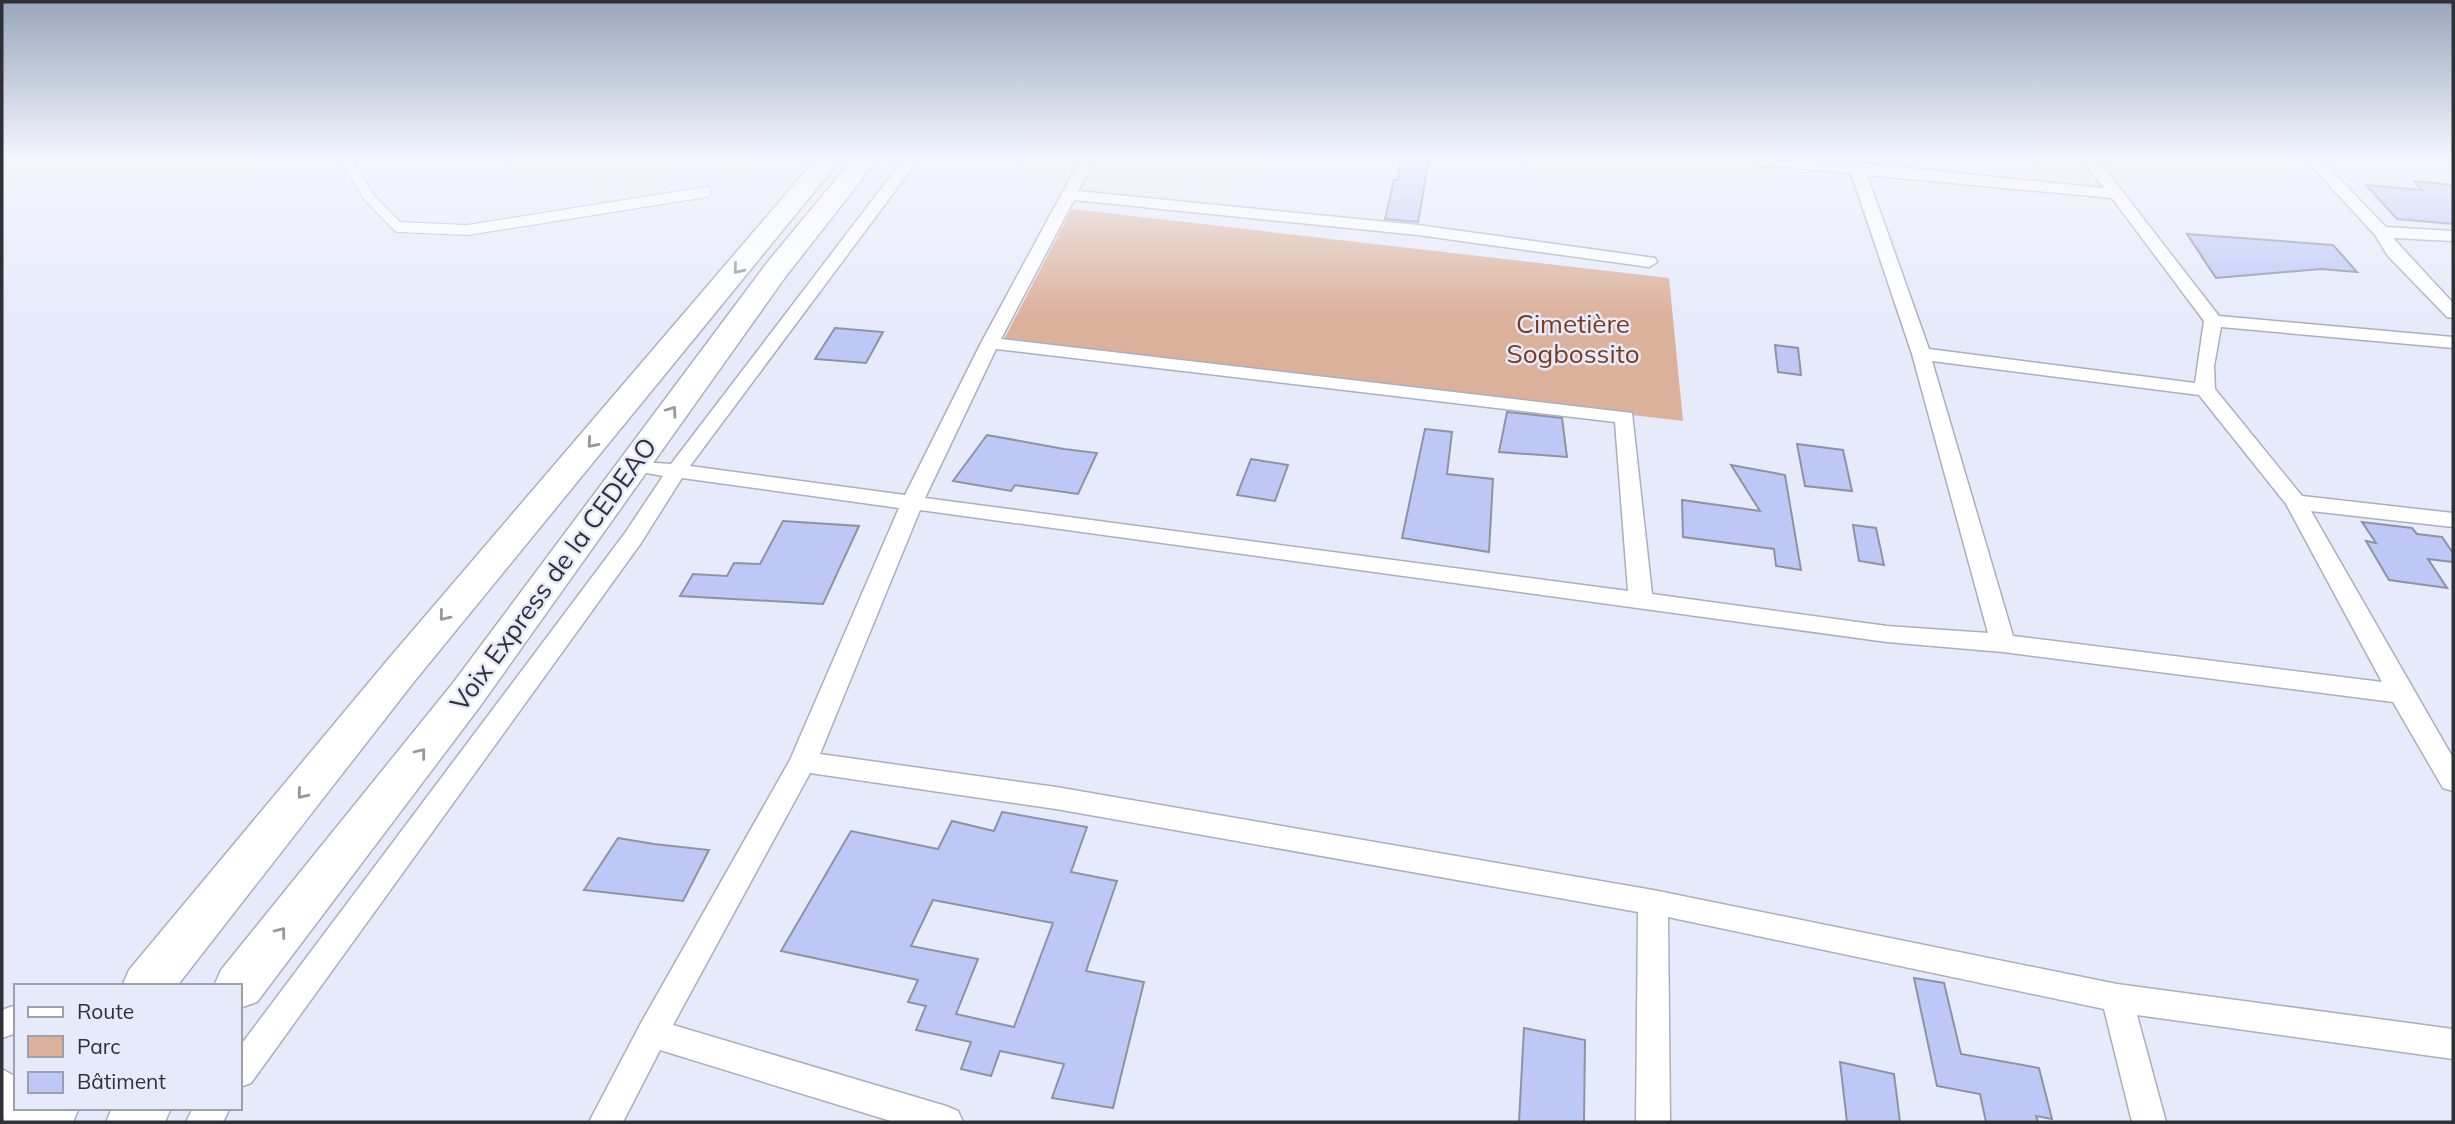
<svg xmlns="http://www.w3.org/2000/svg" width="2455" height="1124" font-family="Mulish,sans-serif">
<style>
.green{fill:#dcb19b}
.building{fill:#bdc8f6;stroke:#8f93a1;stroke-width:2;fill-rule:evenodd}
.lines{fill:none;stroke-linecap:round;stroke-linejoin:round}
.service-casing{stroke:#abaebd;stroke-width:12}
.minor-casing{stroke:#abaebd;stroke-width:3}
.primary-casing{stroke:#abaebd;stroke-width:3}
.service{stroke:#fff;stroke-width:10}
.minor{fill:#fff;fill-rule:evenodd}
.primary{fill:#fff;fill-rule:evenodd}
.oneway{stroke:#98989b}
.labels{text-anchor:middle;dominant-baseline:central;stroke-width:5;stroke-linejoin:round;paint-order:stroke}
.park-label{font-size:26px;fill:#783c1a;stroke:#e6eafa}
.street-label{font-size:26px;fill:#303137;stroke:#e6eafa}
</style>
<rect width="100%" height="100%" fill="#e6eafa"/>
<polygon class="green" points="1072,209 1669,278 1683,421 1003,341"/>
<g class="building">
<polygon points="1401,160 1429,160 1418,222 1385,219 1394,180 1398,180"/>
<polygon points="2414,181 2453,185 2453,224 2397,219 2366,185 2422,190"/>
<polygon points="2187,234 2333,245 2357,272 2321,269 2216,278"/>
<polygon points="835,328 883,332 866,363 815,359"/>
<polygon points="1775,345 1798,348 1801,375 1778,372"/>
<polygon points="1507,412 1562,418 1567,457 1499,452"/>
<polygon points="1425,429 1452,432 1447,474 1493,479 1489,552 1402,538"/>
<polygon points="987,435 1064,449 1097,453 1078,494 1015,485 1011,491 953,481"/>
<polygon points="1797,444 1843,450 1852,491 1805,486"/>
<polygon points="1251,459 1288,465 1275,501 1237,495"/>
<polygon points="1731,465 1785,475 1801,570 1776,566 1774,549 1683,537 1682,500 1760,511"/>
<polygon points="783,521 859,526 823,604 680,596 693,574 727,576 734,563 760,564"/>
<polygon points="2362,522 2412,528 2417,534 2442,537 2453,553 2453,562 2428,559 2447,588 2389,580 2366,541 2376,543"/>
<polygon points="1853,525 1876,528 1884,565 1859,561"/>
<path d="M1002,812L1087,827L1071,872L1117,881L1086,971L1144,982L1113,1108L1052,1098L1064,1064L1000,1051L991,1076L961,1069L971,1042L916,1030L926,1006L908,1002L918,980L781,951L851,831L938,849L952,821L994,831ZM933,900L1053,923L1014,1027L956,1014L978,959L911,946Z"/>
<polygon points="618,838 654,844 709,850 683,901 584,890"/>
<polygon points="1914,978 1944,983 1961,1054 2039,1068 2052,1119 2036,1116 2038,1122 1986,1122 1980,1094 1937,1086"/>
<polygon points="1524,1028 1585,1040 1584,1122 1519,1122"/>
<polygon points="1840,1062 1894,1074 1900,1122 1847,1122"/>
</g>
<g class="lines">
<g class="service-casing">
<polyline id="service" points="347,160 368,196 398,227 468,230 706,192"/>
</g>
<g class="minor-casing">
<g id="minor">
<path d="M903,160H918L690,466L905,495L981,343L1080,160H1095L1078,191L1418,225L1655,258L1657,262L1649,267L1418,235L1074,200L1001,339L1632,413L1652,594L1887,626L1988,633L1912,354L1851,173L1761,165L1754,160L1857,163L2104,188L2083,160H2098L2219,316L2453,337V348L2221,327L2214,366L2215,389L2302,496L2453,513V527L2311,511L2453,758V791L2443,788L2393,702L2003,652L1887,642L920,510L820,754L1056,787L1653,890L2117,984L2453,1029V1059L2137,1015L2166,1122H2132L2104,1009L1668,917L1670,1122H1636L1638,912L1056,809L810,773L673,1025L946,1106L958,1111L963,1122H894L660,1050L623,1122H589L641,1023L790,760L899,508L682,478L641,543L251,1083L240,1087V1046L625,533L663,476L625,469L622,465L625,461L671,464ZM1867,175L2112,198L2204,321L2195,383L1929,349ZM996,349L1615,422L1628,591L925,498ZM1932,361L2199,395L2286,504L2382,682L2013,636Z"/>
<polygon points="2306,160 2321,160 2386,227 2453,231 2453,241 2393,238 2453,303 2453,318 2447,317 2388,256 2375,235"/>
<polygon points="16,1005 16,1033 2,1038 2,1010"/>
<polygon points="2,1069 16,1077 16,1108 34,1108 40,1122 5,1122 2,1116"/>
<polygon points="193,1108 230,1108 223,1122 186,1122"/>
</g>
</g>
<g class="primary-casing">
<g id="primary">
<polygon points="815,160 840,160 413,683 177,986 122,986 129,970 385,663"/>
<polygon points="852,160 877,160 786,276 481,705 257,1002 240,1008 240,986 214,986 221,970 453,683 766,264"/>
<polygon points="20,1108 79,1108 73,1122 14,1122"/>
<polygon points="112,1108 171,1108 165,1122 106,1122"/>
</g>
</g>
<use href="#service" class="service"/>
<use href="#minor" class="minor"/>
<use href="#primary" class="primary"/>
</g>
<defs><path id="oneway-chevron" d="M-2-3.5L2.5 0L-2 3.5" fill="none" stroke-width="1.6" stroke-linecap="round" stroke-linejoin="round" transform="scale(1.75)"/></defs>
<g class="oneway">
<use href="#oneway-chevron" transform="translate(738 269) rotate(129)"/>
<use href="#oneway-chevron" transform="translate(672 411) rotate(-54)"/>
<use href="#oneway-chevron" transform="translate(592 443) rotate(131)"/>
<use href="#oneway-chevron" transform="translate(444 616) rotate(129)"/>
<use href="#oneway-chevron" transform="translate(421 753) rotate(-52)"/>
<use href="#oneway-chevron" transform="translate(302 794) rotate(129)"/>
<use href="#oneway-chevron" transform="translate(281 932) rotate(-52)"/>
</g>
<linearGradient id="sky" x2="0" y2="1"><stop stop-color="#98a6bc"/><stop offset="0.5" stop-color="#f4f6fd"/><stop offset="1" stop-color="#f4f6fd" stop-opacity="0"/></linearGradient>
<rect width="2455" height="317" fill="url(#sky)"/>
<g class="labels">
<g class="park-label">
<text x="1573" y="323">Cimetière<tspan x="1573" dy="30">Sogbossito</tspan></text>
</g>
<g class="street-label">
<text transform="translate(553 574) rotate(-54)">Voix Express de la CEDEAO</text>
</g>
</g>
<rect width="2455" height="1124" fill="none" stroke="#303137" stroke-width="7"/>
<rect x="14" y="984" width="228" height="126" fill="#e6eafa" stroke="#9da0ac" stroke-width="2"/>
<rect x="28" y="1007" width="35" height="10" fill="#ffffff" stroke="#9da0ac" stroke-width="2"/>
<text x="77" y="1019" font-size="21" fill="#303137">Route</text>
<rect x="28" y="1036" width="35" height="21" fill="#dcb19b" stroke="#9da0ac" stroke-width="2"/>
<text x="77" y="1054" font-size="21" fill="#303137">Parc</text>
<rect x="28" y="1072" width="35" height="21" fill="#bdc8f6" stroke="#9da0ac" stroke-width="2"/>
<text x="77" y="1089" font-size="21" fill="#303137">Bâtiment</text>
</svg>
